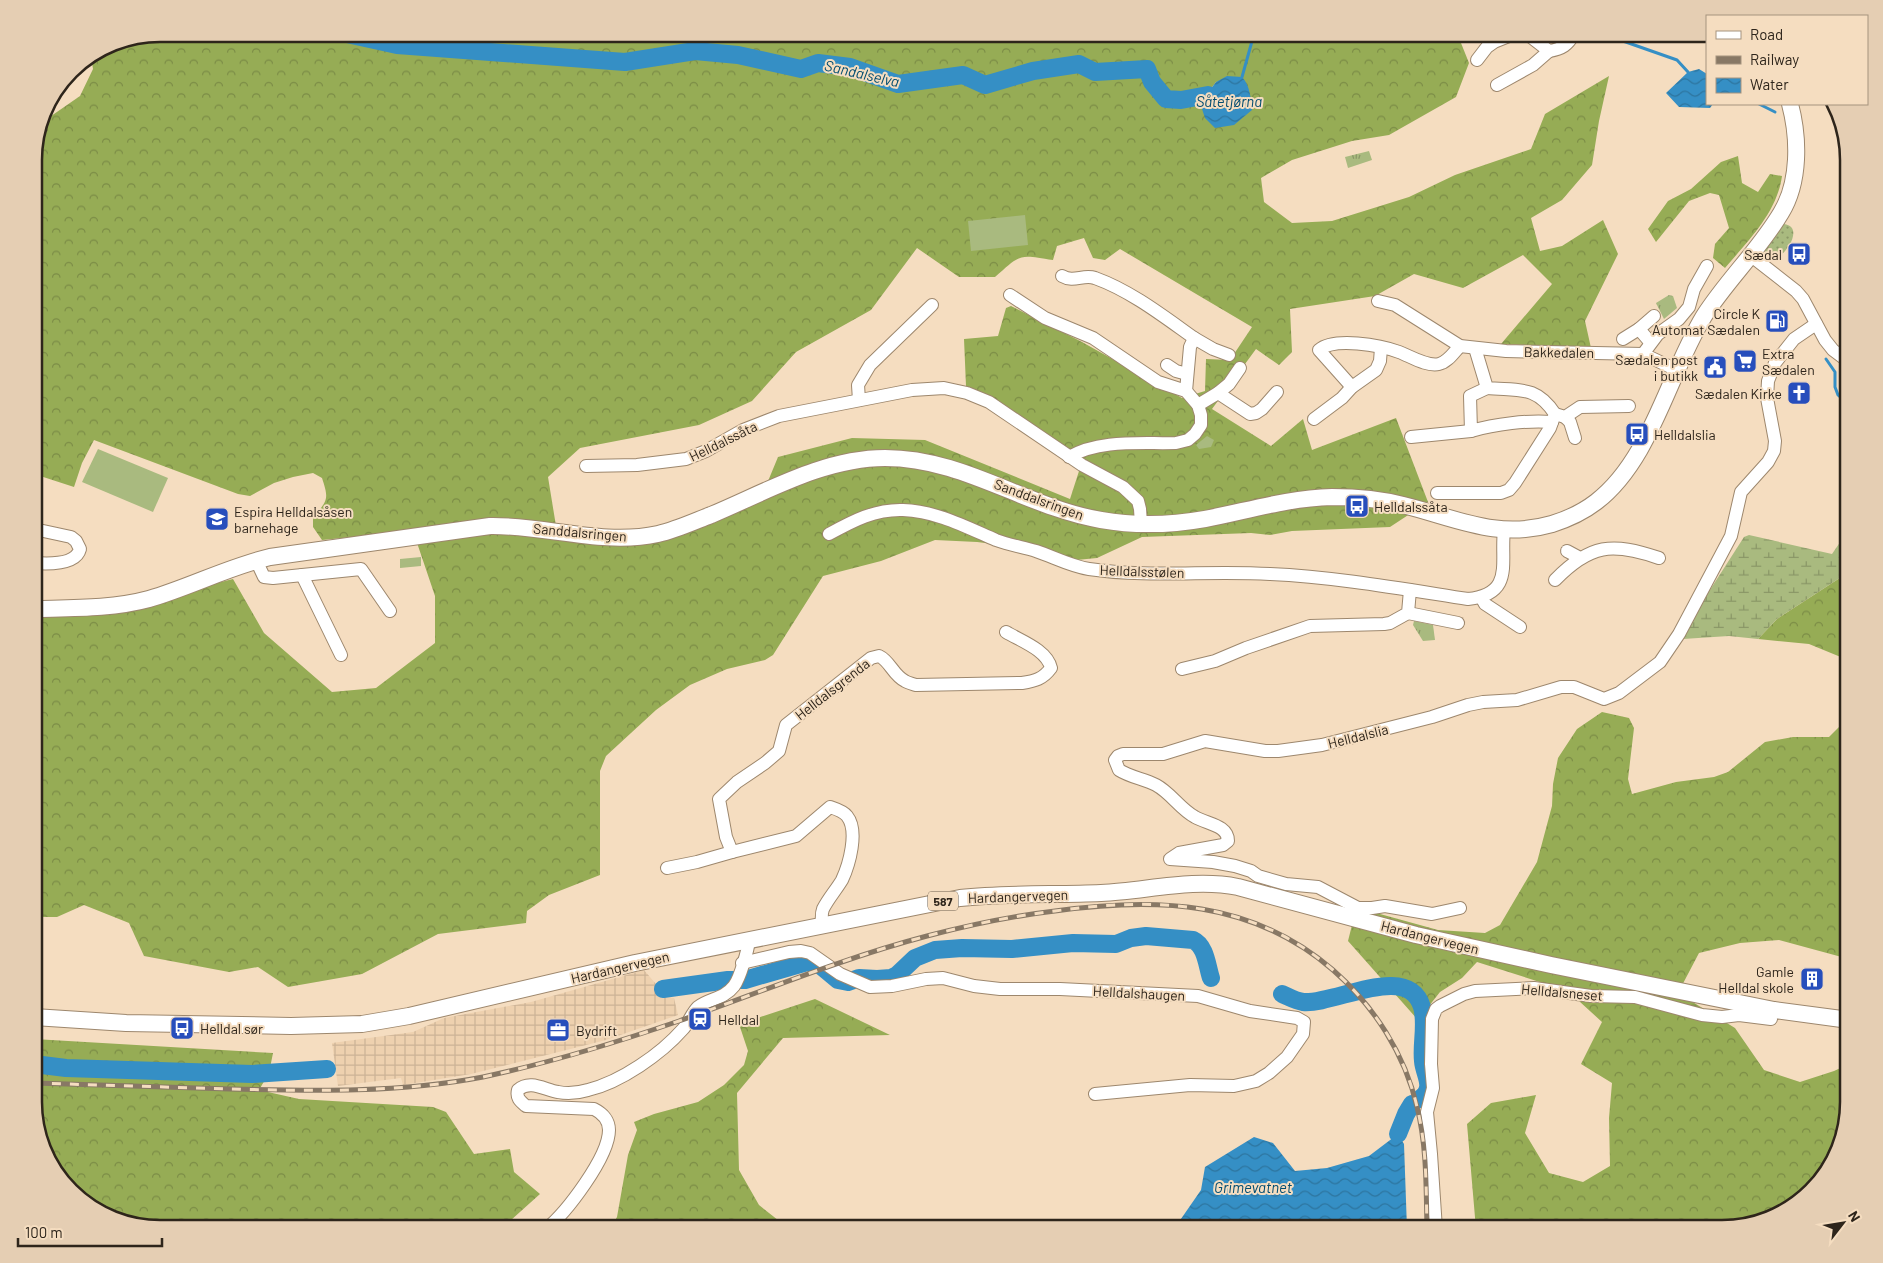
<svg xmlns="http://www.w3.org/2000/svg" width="1883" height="1263" font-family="Barlow,sans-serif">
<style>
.industrial{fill:url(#industrial-grid)}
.grass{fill:url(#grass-dots)}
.forest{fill:url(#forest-crowns);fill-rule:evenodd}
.wetland{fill:url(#wetland-marsh)}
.park{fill:url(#park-tufts)}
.pitch{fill:#a9ba7f}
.water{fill:url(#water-waves)}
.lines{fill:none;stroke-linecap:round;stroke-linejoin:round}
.stream{stroke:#358fc5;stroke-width:3}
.river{stroke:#358fc5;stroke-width:18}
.minor-casing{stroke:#9d876d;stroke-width:14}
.major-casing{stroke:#9d876d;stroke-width:18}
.minor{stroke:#fff;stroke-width:12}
.major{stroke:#fff;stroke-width:16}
.rail-casing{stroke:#887865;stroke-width:5}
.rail{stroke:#f5ddc0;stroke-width:3;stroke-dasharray:9;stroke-linecap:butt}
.labels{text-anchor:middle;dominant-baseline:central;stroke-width:4;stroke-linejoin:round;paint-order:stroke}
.shield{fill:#f5ddc0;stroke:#6a5c4c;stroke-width:1}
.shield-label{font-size:12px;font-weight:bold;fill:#2e251b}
.poi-label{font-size:14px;fill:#2e251b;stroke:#f5ddc0;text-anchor:start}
.street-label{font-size:14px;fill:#2e251b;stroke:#f5ddc0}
.water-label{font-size:15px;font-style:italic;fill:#024c70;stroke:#f5ddc0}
.rim{fill:none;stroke:#2e251b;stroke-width:2.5}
</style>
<defs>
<pattern id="industrial-grid" width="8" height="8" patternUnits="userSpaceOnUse" patternTransform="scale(1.25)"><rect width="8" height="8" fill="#eed1af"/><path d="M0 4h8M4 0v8" fill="none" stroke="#ccb396"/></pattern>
<pattern id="grass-dots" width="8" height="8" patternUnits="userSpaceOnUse" patternTransform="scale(1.25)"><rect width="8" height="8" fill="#a9ba7f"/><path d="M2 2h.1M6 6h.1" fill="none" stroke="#8a9767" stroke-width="1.8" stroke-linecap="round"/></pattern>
<pattern id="forest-crowns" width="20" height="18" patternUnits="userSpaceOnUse" patternTransform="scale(1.25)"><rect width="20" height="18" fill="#96ac55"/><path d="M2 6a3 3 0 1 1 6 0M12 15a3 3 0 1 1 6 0" fill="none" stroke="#7b8c46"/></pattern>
<pattern id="wetland-marsh" width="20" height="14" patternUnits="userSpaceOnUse" patternTransform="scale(1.25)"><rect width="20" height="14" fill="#a9ba7f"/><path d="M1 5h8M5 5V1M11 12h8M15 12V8" fill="none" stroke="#8a9767"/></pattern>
<pattern id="park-tufts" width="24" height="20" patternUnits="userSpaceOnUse" patternTransform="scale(1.25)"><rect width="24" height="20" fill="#a9ba7f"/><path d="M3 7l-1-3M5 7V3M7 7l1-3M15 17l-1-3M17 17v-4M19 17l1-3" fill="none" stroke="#8a9767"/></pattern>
<pattern id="water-waves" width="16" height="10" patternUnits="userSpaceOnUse" patternTransform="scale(1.25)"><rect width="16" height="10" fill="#358fc5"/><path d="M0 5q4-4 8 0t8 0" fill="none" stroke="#2d759f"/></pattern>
</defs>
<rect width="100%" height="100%" fill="#f5ddc0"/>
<polygon class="industrial" points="644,970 667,997 674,998 678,1015 606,1040 471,1074 403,1085 401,1078 338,1086 332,1043 413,1032 444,1018 531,1002"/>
<path class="grass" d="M1784,224C1806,227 1784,260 1770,260L1766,257L1764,250L1780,225Z"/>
<g class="forest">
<path d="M160,34H1447L1461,43L1469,63L1456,97L1389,135L1352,141L1292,160L1261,178L1264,202L1292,223L1332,221L1409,197L1455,175L1531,149L1545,114L1609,76L1599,121L1592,165L1562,200L1531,218L1540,251L1562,246L1603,220L1618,254L1585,321L1591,348L1501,344L1552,284L1523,255L1463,288L1414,274L1375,296L1290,309L1292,352L1279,365L1256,349L1212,409L1271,446L1303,419L1312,450L1396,418L1428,502L1390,527L1292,531L1270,535L1251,533L1142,537L1097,558L1056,562L1010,546L977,542L935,540L881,561L823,576L773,655L765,660L727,669L690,685L656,710L606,756L600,771V875L549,895L527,911L526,923L438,934L362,974L288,987L258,967L229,972L144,956L129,923L84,905L57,917H34V613L197,588L233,579L264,633L332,692L376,688L435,643V596L413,531L322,540L313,527V517C328,501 329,499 322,478L313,473L293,477L274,483L250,496L238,494L94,440L82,463L74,487L34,474V152L41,123L80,96L93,69L91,57L112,43ZM1242,77L1200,103L1216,82ZM1084,238L1093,258L1105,260L1120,249L1252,327L1230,360L1206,359L1205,391L1182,398L1082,342L1011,306L1006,308L998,336L964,339L966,386L1080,468L1070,499L925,440L852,438L778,457L766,486L656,539L556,526L548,477L580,448L699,425L752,401L796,352L871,310L917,248L959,277H995C1021,254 1018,254 1053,260L1057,246Z"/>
<path d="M1738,156L1742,183L1758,192L1770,174L1782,176C1777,213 1748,241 1725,268L1713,258L1715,244L1729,228L1719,195L1710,193L1689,201L1656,242L1648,229L1668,201L1691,189L1721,162Z"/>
<polygon points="1849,572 1849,662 1848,660 1809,644 1758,639 1777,619"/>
<polygon points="1602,712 1629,718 1634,728 1628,779 1632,794 1676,782 1714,777 1728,772 1765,742 1793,737 1829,737 1849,717 1849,959 1779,940 1740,943 1699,953 1678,993 1735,1028 1764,1070 1800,1082 1834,1071 1849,1064 1849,1103 1828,1173 1779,1216 1723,1229 1606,1229 1583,1219 1548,1223 1541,1229 1476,1229 1467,1124 1491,1103 1536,1095 1525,1133 1549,1173 1583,1182 1610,1166 1609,1118 1612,1083 1581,1064 1602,1022 1568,991 1477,962 1462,978 1440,992 1418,1020 1348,941 1357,905 1380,914 1438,930 1485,933 1500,925 1537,862 1552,806 1553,784 1558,758 1577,729"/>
<polygon points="815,999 890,1035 783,1038 737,1093 739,1170 759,1205 783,1224 786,1229 610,1229 617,1217 628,1155 637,1130 634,1122 654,1114 698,1102 724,1085 744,1065 748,1051 739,1024"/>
<polygon points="34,1039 273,1053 269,1073 259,1090 299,1099 433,1107 446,1112 474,1154 510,1149 514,1172 540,1194 501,1229 160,1229 90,1208 51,1166 34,1111"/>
</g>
<polygon class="wetland" points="1849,529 1849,572 1777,619 1758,639 1729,636 1683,639 1688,624 1744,537 1749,535 1832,554"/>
<g class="park">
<polygon points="1369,151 1372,160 1348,168 1345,157"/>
<polygon points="1669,295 1673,296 1677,308 1664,319 1656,303"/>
<polygon points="1207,436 1214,440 1211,447 1199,449 1196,445"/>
<polygon points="1414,621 1433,625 1435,640 1423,641 1413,625"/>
</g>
<g class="pitch">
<polygon points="1025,215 1028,245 971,251 968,221"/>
<polygon points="98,449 168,478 153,512 82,482"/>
<polygon points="421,557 421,566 400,568 400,559"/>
</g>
<g class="water">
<polygon points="1699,69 1707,74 1707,104 1713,104 1710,108 1679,107 1666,93 1688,72"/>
<path d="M1227,76L1242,77C1250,85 1251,99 1252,110L1234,125L1215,128L1205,118L1200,103L1216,82Z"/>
<polygon points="1398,1134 1404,1144 1407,1229 1174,1229 1201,1190 1205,1167 1254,1137 1273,1143 1295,1171 1327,1168 1369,1156"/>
</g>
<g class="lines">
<g class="stream">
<polyline points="1603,34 1677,60 1688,72"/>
<polyline points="1242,77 1254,34"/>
<polyline points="1759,104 1775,112"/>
<polyline points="1826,359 1835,372 1835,387 1838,395 1849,405"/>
</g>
<g class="river">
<polyline points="347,34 397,45 625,62 695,51 738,55 801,69 818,63 850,67 898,84 963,75 985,85 1033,71 1079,64 1095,72 1147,69 1152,82 1166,99 1181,100 1208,95"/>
<path d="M663,989L728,980H745L807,962L820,965L838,980L848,982L859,978L877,979L891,978L897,975L915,958L935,950L962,948L1012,949L1073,943L1116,944L1131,938L1146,936L1193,940C1206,946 1207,966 1211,978"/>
<path d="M1282,994C1289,997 1296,1001 1303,1002C1335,1005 1408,961 1422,1007C1427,1024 1421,1044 1423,1061C1424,1075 1436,1088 1420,1099"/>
<polyline points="34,1064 66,1068 252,1074 327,1069"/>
<polyline points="1398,1134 1406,1114 1412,1104"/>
</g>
<g class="minor-casing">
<g id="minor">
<path d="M1527,34L1549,51C1562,49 1568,45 1574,34"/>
<polyline points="1477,60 1487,47 1494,42 1514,34"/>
<polyline points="1497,85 1533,65 1549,51"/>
<polyline points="1750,255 1796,291 1803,299 1825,340 1833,350 1849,362"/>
<path d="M1062,276C1074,283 1083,274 1095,278C1131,291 1163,316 1194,338L1190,347L1186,391"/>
<path d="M1010,295L1045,318L1093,338L1158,382L1186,391L1198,405L1201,415V425L1195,434L1188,440L1176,443C1141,444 1100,439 1069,457"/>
<polyline points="1378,301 1395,305 1460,346 1506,351 1643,354 1677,370"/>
<polyline points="1194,338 1213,349 1229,355"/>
<polyline points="1623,339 1639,329"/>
<polyline points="1650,342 1639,329 1654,316"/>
<polyline points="1643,354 1658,334 1679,319 1689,307 1694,289 1707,266"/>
<polyline points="1167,365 1176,371 1187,374"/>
<path d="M1352,387L1319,350C1334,337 1380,345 1399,352C1410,356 1427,367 1439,364C1448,362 1454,352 1460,346"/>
<path d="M1487,388L1470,396L1471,431C1495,424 1528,420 1552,422"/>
<polyline points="1218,393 1229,384 1240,368"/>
<polyline points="859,400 858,385 870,365 932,305"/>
<polyline points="1198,405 1218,393 1250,414 1256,413 1262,409 1277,392"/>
<polyline points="1555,414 1565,417 1580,407 1629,406"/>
<polyline points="1565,417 1570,422 1575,438"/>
<polyline points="1314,419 1342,398 1352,387 1376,370 1380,361 1381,348"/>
<polyline points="1411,437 1471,431"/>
<polyline points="586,466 637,465 686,459 706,451 743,430 779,416 912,390 944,388 967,393 989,402 1082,465 1123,487 1138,501 1140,509 1141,524"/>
<path d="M1437,493H1501L1509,490L1515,483L1550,428L1555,414C1536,385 1519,391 1487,388L1475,348"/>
<path d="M34,529L71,537L76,541L80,549C76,565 48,564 34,563"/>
<path d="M829,534C853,521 875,509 903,510C936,511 966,527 996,540C1009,545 1023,547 1036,551C1054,557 1070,566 1089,569C1149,578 1210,570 1270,574C1336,577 1403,589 1468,599C1515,594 1500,562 1504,530"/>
<polyline points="1567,551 1580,558"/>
<polyline points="256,560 264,577 273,578 361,569 390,611"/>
<polyline points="302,575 341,655"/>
<path d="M1555,580C1590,544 1612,542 1659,558"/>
<polyline points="1481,597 1485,604 1520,627"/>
<polyline points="1408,613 1458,623"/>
<polyline points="1182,669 1215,661 1246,648 1310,626 1384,624 1390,623 1408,613 1410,590"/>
<polyline points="667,868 697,862 732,852"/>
<path d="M1460,908L1432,914L1385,906L1372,908H1358L1318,887L1286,884L1258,876L1251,871L1235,866L1213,862L1170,859L1179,853L1223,845L1228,841C1228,825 1207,824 1195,817C1180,809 1171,793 1156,785C1144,779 1130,777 1119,770L1115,760L1118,756L1123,754H1163L1205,741L1265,751H1278L1322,745L1432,717L1468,705L1483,702L1517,700L1561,687H1574L1604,699L1619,693L1660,662L1679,634L1731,536L1741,492L1768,462L1774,451L1775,441L1767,398L1768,381L1775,363L1794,339L1816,324"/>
<path d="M822,924C822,920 821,914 823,909C828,899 836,890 842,880C849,865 859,831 847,816C843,811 836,809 830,807L796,836L732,852L726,837L719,799L737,782L765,763L779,751L786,725L871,658L879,656C890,661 893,675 905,681C908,683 913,684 916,685L1022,683C1035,681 1043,679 1051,668C1047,650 1021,641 1006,632"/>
<polyline points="742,963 789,952 801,951 810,953 840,974 870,987 892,986 926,979 943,978 974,986 1000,989 1060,989 1198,996 1250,1011 1297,1018 1304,1022 1303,1034 1287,1057 1269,1073 1256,1081 1234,1086 1190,1085 1095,1094"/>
<path d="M546,1229C566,1213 609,1157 609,1130C609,1120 602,1113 594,1109L526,1106C520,1101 516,1098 518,1090C530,1079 545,1090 558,1092C568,1094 578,1093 588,1090C621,1082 661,1054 683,1029C689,1022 692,1013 698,1007C710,998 724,999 734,986C740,978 748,950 749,940"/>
<polyline points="1436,1229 1431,1154 1427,1112 1433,1088 1431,1064 1432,1019 1436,1009 1440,1006 1464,994 1475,991 1534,988 1591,996 1635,997 1702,1015 1722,1017 1739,1015 1771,1019"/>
</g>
</g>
<g class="major-casing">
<g id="major">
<path d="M34,609C72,608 112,609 149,599C190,587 228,567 270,557L490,526C546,525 602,546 658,534C676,530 693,522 711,515C766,492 824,458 885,458C964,458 1025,507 1101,520C1135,526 1171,525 1205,519C1247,511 1288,498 1332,497C1355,497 1380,499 1403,505C1456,518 1497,540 1552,524C1568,519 1583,512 1596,502C1651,460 1668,375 1704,316C1727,280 1759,250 1781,213C1800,182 1799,138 1790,104"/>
<path d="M34,1017L126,1023L291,1026L362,1024L409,1016L635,963L960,898C1007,893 1054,895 1101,893C1147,891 1192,878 1238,887L1416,935L1551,965L1774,1010L1849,1020"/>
</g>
</g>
<use href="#minor" class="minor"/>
<use href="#major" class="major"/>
<g class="rail-casing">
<path id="rail" d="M34,1083C99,1085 165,1087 230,1089C314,1091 400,1093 483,1077C549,1063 615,1043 679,1021C761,992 843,958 927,936C969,925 1012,916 1055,911C1156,897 1252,900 1333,970C1374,1006 1405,1054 1417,1107C1427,1147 1426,1189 1427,1229"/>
</g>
<use href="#rail" class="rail"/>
</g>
<defs>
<g id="bus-square" transform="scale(1.25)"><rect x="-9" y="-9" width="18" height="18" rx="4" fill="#274ebc" stroke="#f5ddc0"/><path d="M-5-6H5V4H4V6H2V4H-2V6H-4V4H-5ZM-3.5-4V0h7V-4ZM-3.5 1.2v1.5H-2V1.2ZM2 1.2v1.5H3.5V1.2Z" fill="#fff"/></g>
<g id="fuel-square" transform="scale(1.25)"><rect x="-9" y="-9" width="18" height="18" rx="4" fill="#274ebc" stroke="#f5ddc0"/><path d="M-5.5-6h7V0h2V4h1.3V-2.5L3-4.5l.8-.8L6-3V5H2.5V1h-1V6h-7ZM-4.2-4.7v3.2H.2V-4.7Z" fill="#fff"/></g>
<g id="supermarket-square" transform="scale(1.25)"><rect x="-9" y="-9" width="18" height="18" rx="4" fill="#274ebc" stroke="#f5ddc0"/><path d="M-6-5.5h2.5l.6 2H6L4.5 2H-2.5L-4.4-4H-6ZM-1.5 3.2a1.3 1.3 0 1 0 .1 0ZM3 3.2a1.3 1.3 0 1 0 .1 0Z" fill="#fff"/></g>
<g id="civic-square" transform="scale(1.25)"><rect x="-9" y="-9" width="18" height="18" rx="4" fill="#274ebc" stroke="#f5ddc0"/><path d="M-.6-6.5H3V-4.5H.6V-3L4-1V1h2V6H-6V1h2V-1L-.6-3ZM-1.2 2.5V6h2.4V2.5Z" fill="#fff"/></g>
<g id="church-square" transform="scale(1.25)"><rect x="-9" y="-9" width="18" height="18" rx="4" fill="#274ebc" stroke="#f5ddc0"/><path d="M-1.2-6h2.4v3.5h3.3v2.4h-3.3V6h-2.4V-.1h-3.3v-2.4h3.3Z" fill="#fff"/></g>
<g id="school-square" transform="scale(1.25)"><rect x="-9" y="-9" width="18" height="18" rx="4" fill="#274ebc" stroke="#f5ddc0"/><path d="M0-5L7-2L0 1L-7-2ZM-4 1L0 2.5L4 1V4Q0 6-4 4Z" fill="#fff"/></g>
<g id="building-square" transform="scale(1.25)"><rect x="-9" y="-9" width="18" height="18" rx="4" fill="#274ebc" stroke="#f5ddc0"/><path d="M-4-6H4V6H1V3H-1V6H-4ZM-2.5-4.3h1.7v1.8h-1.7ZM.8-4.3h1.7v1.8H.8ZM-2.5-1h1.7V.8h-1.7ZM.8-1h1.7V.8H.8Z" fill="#fff"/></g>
<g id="station-square" transform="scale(1.25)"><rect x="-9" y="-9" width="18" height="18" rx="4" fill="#274ebc" stroke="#f5ddc0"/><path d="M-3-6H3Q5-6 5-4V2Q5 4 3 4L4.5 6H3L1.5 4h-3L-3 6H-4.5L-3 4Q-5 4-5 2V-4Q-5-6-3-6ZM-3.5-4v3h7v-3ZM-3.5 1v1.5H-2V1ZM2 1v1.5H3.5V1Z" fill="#fff"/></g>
<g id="office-square" transform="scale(1.25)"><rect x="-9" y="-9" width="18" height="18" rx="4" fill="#274ebc" stroke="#f5ddc0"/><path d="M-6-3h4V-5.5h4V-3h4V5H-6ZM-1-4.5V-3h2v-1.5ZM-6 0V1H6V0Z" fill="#fff"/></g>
</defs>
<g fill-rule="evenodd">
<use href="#bus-square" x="1799" y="254"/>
<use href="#fuel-square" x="1777" y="321"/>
<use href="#supermarket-square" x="1745" y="361"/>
<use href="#civic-square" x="1715" y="367"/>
<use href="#church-square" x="1799" y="393"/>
<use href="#bus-square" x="1637" y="434"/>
<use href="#bus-square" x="1357" y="506"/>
<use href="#school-square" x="217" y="519"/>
<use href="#building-square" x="1812" y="979"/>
<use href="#station-square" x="700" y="1019"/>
<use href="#bus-square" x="182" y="1028"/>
<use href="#office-square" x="558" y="1030"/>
</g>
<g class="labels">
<rect class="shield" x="928" y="891.5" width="30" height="19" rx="4"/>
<g class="shield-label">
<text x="943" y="901">587</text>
</g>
<g class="poi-label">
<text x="1782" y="254" text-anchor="end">Sædal</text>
<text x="1760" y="313" text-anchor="end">Circle K<tspan x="1760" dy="16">Automat Sædalen</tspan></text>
<text x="1762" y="353">Extra<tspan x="1762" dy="16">Sædalen</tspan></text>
<text x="1698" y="359" text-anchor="end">Sædalen post<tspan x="1698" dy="16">i butikk</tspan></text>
<text x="1782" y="393" text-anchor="end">Sædalen Kirke</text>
<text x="1654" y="434">Helldalslia</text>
<text x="1374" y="506">Helldalssåta</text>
<text x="234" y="511">Espira Helldalsåsen<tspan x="234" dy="16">barnehage</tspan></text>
<text x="1794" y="971" text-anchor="end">Gamle<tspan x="1794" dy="16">Helldal skole</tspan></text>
<text x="718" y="1019">Helldal</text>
<text x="200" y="1028">Helldal sør</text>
<text x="576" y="1030">Bydrift</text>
</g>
<g class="street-label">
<text transform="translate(1559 352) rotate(1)">Bakkedalen</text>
<text transform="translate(723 441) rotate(-26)">Helldalssåta</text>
<text transform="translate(1039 499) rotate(20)">Sanddalsringen</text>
<text transform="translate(580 532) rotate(5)">Sanddalsringen</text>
<text transform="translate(1142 571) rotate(2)">Helldalsstølen</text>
<text transform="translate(832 689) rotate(-38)">Helldalsgrenda</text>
<text transform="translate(1358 736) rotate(-14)">Helldalslia</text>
<text transform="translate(1018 896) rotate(-2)">Hardangervegen</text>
<text transform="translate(1430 937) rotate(14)">Hardangervegen</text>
<text transform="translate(620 967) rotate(-13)">Hardangervegen</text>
<text transform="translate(1562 992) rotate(5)">Helldalsneset</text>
<text transform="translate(1139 993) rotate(3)">Helldalshaugen</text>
</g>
<g class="water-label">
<text transform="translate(862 73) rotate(13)">Sandalselva</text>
<text x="1229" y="101">Såtetjørna</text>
<text x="1253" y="1187">Grimevatnet</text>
</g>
</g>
<path d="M0 0H1883V1263H0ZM160 42H1722A118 118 0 0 1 1840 160V1102A118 118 0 0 1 1722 1220H160A118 118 0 0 1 42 1102V160A118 118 0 0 1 160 42Z" fill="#e5ceb3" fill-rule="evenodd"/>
<path class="rim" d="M160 42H1722A118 118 0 0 1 1840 160V1102A118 118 0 0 1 1722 1220H160A118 118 0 0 1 42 1102V160A118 118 0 0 1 160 42Z"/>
<rect x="1706" y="15" width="162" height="90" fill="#f5ddc0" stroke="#a5937e"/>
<rect x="1716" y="31" width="25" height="8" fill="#ffffff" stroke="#a5937e"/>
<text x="1750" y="40" font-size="15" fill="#2e251b">Road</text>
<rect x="1716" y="56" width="25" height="8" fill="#887865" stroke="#a5937e"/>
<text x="1750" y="65" font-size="15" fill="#2e251b">Railway</text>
<rect x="1716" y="78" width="25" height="15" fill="url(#water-waves)" stroke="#a5937e"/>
<text x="1750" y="90" font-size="15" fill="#2e251b">Water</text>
<g transform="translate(1843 1223) rotate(59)" stroke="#f5ddc0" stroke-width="4" paint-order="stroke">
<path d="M0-4L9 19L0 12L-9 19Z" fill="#2e251b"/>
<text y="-8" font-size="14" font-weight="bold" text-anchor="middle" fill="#2e251b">N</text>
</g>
<path d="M18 1238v8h144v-8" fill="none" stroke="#2e251b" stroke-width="2.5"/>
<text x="25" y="1238" font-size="15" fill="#2e251b" stroke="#f5ddc0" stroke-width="4" paint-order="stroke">100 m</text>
</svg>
